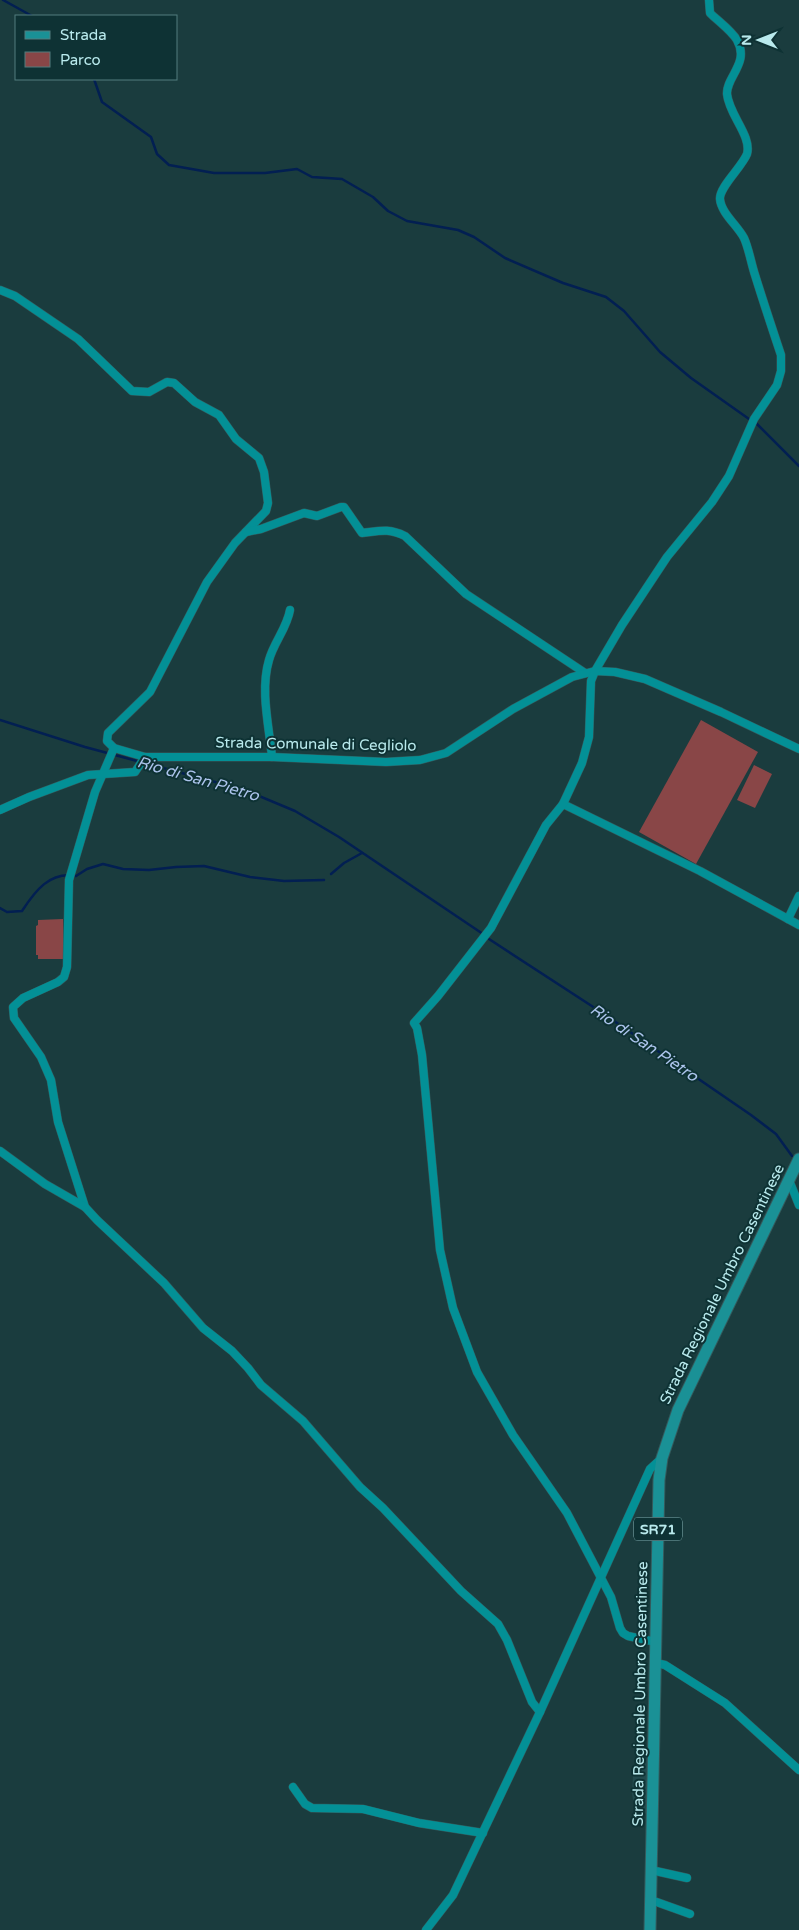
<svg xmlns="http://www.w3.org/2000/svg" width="799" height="1930" font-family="'Varela Round',sans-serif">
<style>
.built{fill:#234b4e}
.green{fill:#894647}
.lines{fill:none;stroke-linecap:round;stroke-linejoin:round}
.stream{stroke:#021f52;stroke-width:2.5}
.minor-casing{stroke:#345b5d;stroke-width:9}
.primary-casing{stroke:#345b5d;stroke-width:13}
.minor{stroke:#039096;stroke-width:8}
.primary{stroke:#1a9196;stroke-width:11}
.labels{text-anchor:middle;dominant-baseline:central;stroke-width:4;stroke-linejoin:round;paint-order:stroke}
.shield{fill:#0e3234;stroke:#86b3b6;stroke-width:1}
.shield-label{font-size:14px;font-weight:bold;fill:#b9eaed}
.street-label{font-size:15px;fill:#b9eaed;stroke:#0e3234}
.water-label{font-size:16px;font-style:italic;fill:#acc4ec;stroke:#0e3234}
</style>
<rect width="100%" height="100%" fill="#1a3c3e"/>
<polygon class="built" points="649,1747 647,1815 633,1800 632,1793 633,1775"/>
<g class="green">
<polygon points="701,720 758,752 696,864 639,832"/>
<polygon points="754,765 772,774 755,808 737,800"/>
<polygon points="63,919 64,959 38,959 38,955 36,955 36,926 38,925 38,920"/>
</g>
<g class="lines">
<g class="stream">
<polyline points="3,0 32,16"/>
<polyline points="94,79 102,102 151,137 157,154 169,165 214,173 265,173 297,169 312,177 342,179 373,197 388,211 407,221 458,230 474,237 505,258 563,283 606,297 624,311 660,352 691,378 749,419"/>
<polyline points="756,423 799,466"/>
<polyline points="0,720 85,747 245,790 295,811 339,837 483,934"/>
<polyline points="331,874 344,863 362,853"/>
<path d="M0,908L7,912L22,911C35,891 50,871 76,876L87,869L103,864L123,869L149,870L176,867L204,866L250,877L284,881L324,880"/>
<polyline points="489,939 601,1012 751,1115 776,1134 792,1156"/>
</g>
<g class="minor-casing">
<g id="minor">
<polyline points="0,290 15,296 78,339 132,391 149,392 167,382 174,383 195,402 219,415 236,439 259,458 264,472 268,503 266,511 235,543 207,582 150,692 108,733 107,741 114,748 145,757"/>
<path d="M246,532L261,529L304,513L317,516L341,507H344L362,533C380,531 388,528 405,536L466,594L585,673"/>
<polyline points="114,748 95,792 69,880 67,967 64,977 58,982 23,998 13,1007 14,1018 41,1057 51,1080 58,1122 85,1207 97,1220 164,1283 203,1328 232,1351 248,1368 261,1385 303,1421 360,1487 383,1508 461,1591 498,1624 507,1640 532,1702 540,1712"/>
<path d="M272,757C269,726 260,690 269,660C274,642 287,628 290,610"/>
<polyline points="563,804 700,871 788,919"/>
<polyline points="0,810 29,797 88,775 135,772 145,757 272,757 386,762 420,760 446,753 513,709 572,677 595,671 615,672 645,679 721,712 799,749"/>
<polyline points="799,896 788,919 799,925"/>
<polyline points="0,1151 45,1184 85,1207"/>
<polyline points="789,1180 799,1205"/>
<path d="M656,1642L628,1636L623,1633L620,1628L611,1597L567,1513L513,1435L477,1372L453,1308L440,1250L422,1055L417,1028L414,1023L438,996L491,928L546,825L563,804L582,763L589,737L591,681L595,671L622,625L667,557L712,502L729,476L754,419L777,385L781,371V355C772,328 763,301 755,275C751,263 749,249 744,238C738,226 721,213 720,199C719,187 742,167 747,154C752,136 729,115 727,94C726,77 750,63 737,40C731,30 718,21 710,13L709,0"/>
<polyline points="656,1663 665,1665 725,1703 799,1770"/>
<polyline points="293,1787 305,1804 312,1808 363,1809 419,1823 483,1833"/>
<polyline points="651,1870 687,1878"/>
<polyline points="651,1900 690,1914"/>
<polyline points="426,1930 453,1895 540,1712 650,1469 662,1458"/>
</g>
</g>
<g class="primary-casing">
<polyline id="primary" points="650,1930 659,1480 662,1458 678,1410 799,1159"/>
</g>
<use href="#minor" class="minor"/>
<use href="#primary" class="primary"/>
</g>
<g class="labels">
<rect class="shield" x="634" y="1517.5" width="48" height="23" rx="4"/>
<g class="shield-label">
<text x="658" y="1529">SR71</text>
</g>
<g class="street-label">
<text transform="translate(316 744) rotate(1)">Strada Comunale di Cegliolo</text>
<text transform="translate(722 1284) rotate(-64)">Strada Regionale Umbro Casentinese</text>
<text transform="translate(640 1694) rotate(-89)">Strada Regionale Umbro Casentinese</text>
</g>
<g class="water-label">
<text transform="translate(198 779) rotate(16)">Rio di San Pietro</text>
<text transform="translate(644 1043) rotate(34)">Rio di San Pietro</text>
</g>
</g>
<rect x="15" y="15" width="162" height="65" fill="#0e3234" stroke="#527c7e"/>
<rect x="25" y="31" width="25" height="8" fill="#1a9196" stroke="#527c7e"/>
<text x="60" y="40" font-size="15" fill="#b9eaed">Strada</text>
<rect x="25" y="52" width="25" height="15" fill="#894647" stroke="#527c7e"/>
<text x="60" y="65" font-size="15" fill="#b9eaed">Parco</text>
<g transform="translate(759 40) rotate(270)" stroke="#0e3234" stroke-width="4" paint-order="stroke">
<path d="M0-4L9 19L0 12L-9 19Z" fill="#b9eaed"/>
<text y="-8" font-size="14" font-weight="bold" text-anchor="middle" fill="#b9eaed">N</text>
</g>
</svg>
